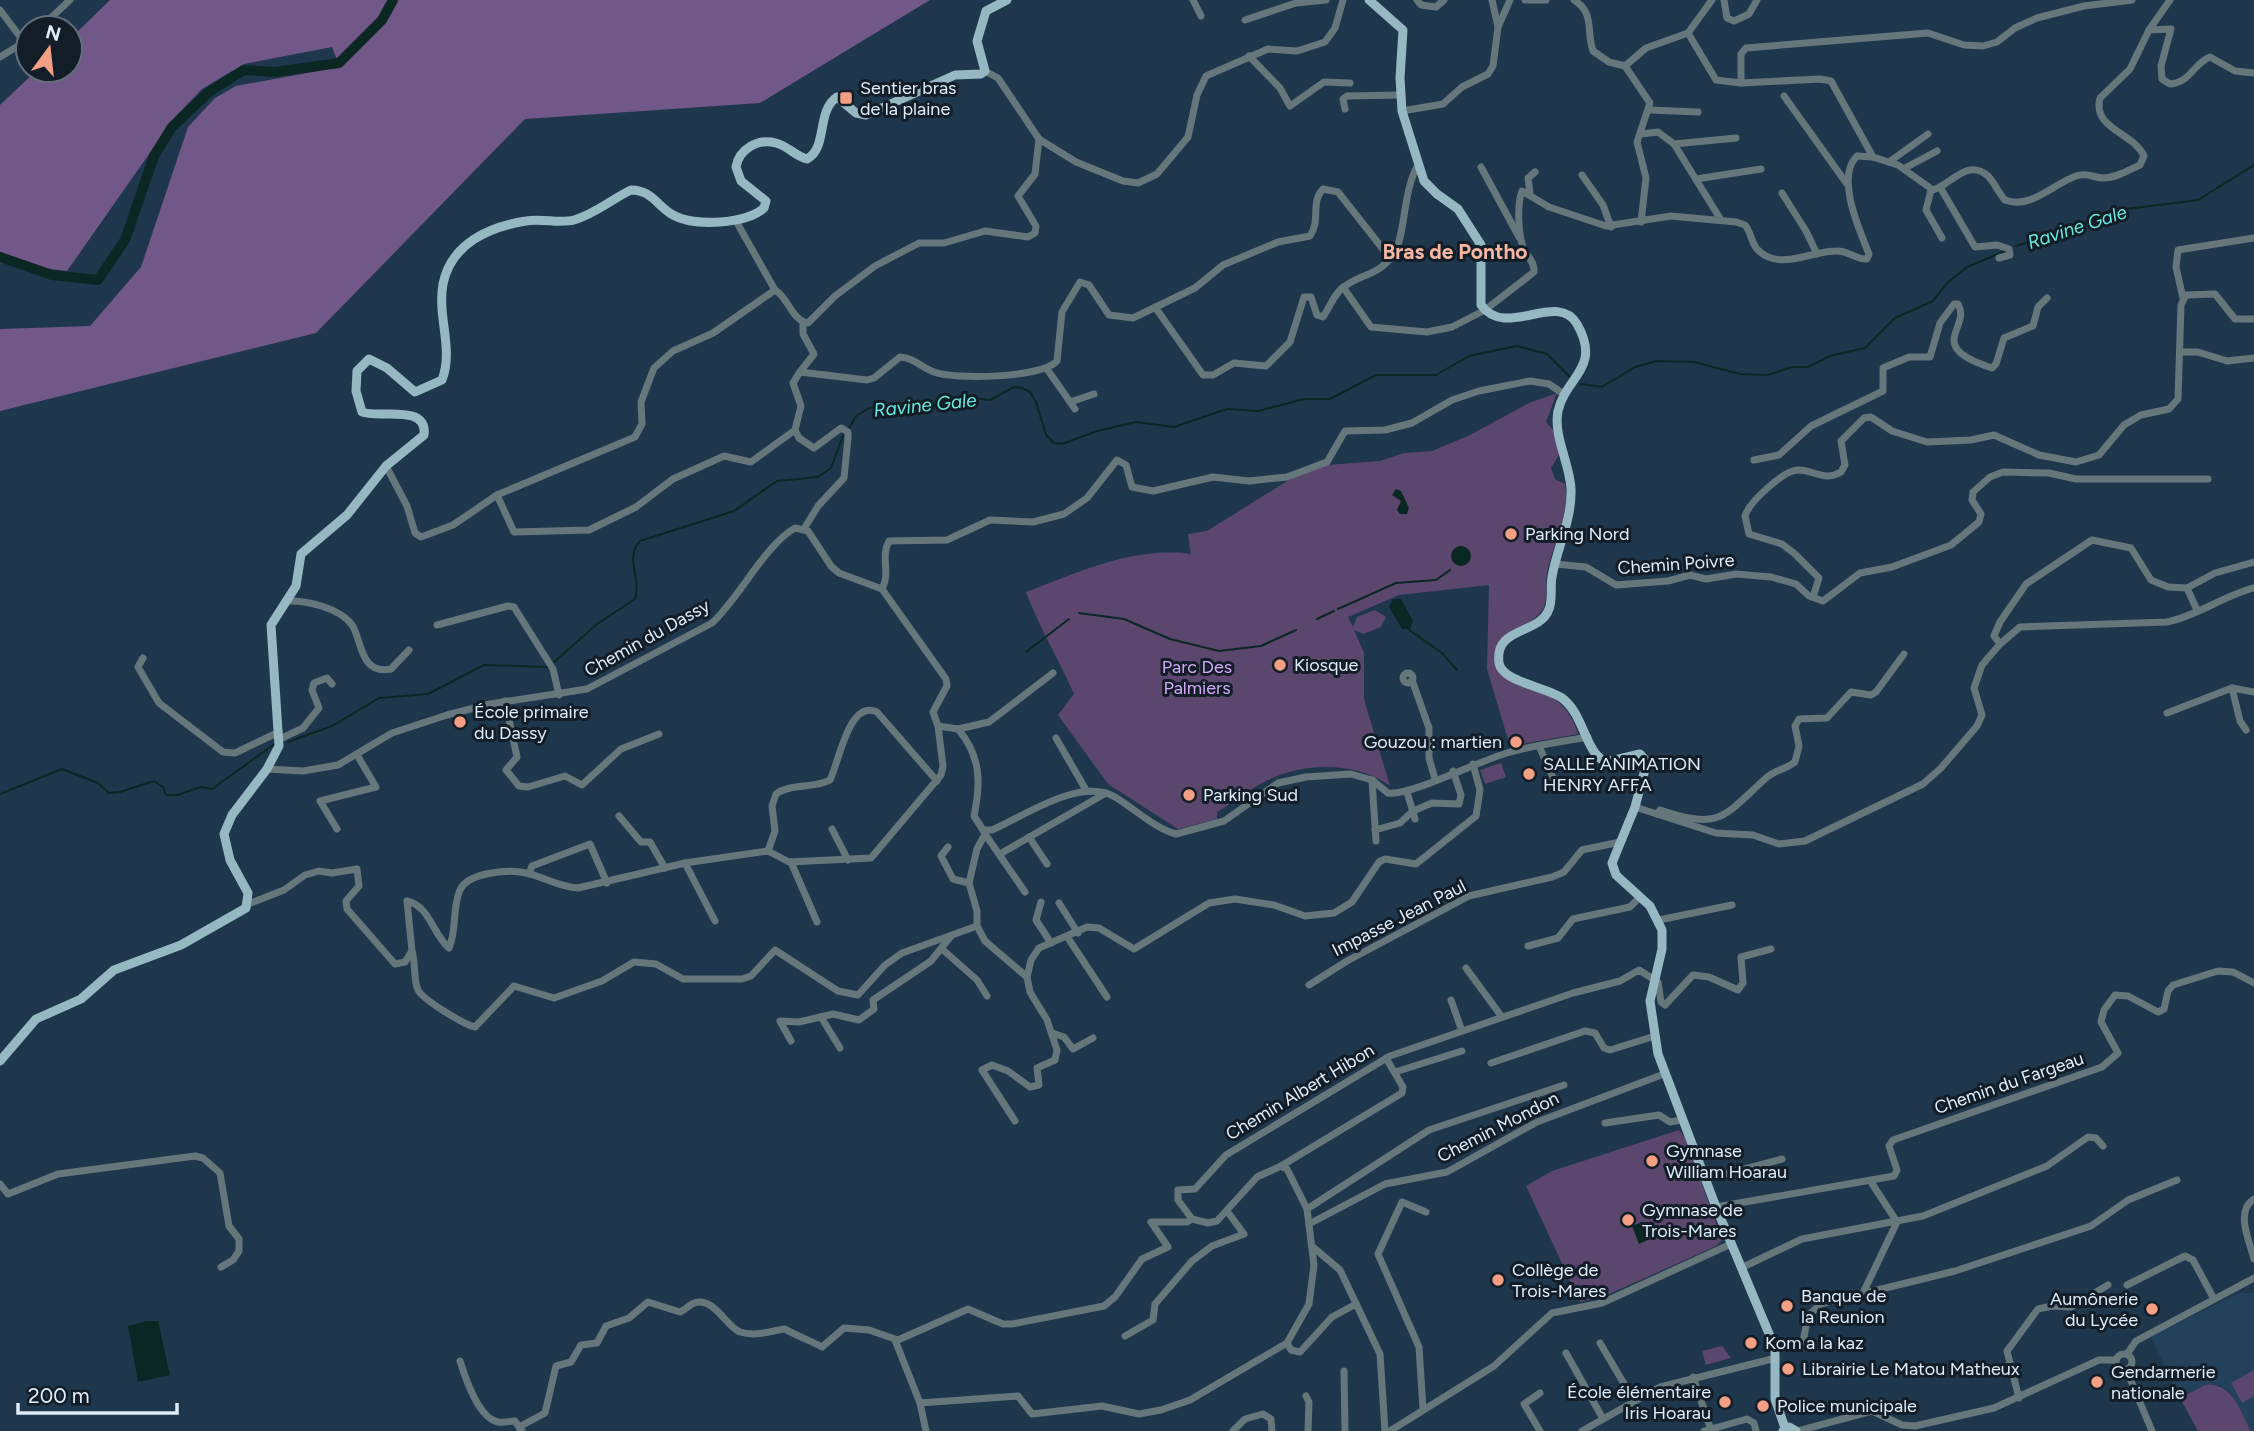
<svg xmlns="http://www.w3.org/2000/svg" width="2254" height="1431" font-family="Figtree,sans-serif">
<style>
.built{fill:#24415c}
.green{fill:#5b466d}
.forest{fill:#725789}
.water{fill:#0b2724}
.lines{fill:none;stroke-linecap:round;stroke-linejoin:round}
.stream{stroke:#0b2724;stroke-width:2}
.river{stroke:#0b2724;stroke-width:10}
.minor{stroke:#66777c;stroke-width:7}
.major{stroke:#95b8c2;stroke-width:9}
.poi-dot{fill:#f39f84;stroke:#131d27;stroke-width:2.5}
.labels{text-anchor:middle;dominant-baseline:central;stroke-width:6;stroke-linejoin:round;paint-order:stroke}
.poi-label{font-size:18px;fill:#deecfa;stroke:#131d27;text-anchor:start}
.street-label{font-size:18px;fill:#deecfa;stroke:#131d27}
.park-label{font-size:18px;fill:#d3abf8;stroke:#131d27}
.water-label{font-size:19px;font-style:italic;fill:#6ce9de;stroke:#131d27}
.quarter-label{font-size:21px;font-weight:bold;fill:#f5b5a1;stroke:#131d27}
</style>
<rect width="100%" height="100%" fill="#1f374c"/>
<polygon class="built" points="2238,1293 2254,1293 2254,1431 2251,1431 2229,1392 2219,1385 2205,1385 2180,1398 2151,1337"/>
<g class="green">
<path d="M1557,393L1546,422L1554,431L1559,455L1551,468L1555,479L1565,484C1571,515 1553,543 1547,573C1544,586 1550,604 1539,614C1519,635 1502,621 1494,662L1498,671C1532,686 1568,695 1578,734L1510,746L1487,669L1489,585L1399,595L1348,617L1353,627L1357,617L1375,610L1386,617L1381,627L1363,634L1354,630L1364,653V699L1390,786C1355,761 1303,762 1264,782C1248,790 1233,803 1217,812V819L1178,829L1108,784L1058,715L1074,694C1059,660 1039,627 1026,592C1080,572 1132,546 1191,554L1188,534L1207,531L1292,478L1327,465L1380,461L1404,453L1432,451L1470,435L1529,403Z"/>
<polygon points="1501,763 1506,777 1485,784 1480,770"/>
<polygon points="1679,1130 1686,1139 1722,1240 1716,1246 1607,1295 1580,1302 1526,1186 1552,1171"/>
<polygon points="1722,1346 1731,1358 1706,1365 1702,1351"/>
<polygon points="2254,1370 2254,1396 2242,1403 2231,1383"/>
<path d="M2205,1385C2232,1381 2240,1411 2251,1431H2198L2180,1398Z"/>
</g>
<polygon class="forest" points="110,0 930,0 760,103 525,119 316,333 0,411 0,329 90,326 141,267 188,127 215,98 236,86 340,67 332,47 244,64 202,89 175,117 67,271 0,263 0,105 37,70 70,70 70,39"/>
<g class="water">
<polygon points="1396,489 1401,491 1409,508 1407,514 1400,514 1397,510 1401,501 1392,495"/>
<circle cx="1461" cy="556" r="10"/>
<polygon points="1393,599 1401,599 1413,621 1410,629 1402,629 1389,607"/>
<polygon points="1642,1222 1650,1239 1639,1244 1632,1226"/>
<polygon points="146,1321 158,1321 170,1375 138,1382 128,1326"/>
</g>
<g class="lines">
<g class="stream">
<polyline points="2016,246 2126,209 2198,200 2254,165"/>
<polyline points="1581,384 1602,387 1635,367 1656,361 1694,362 1740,374 1768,375 1792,367 1808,367 1830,356 1865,348 1895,318 1933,301 1947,283 1967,267 2005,251"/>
<polyline points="849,428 856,416 869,408 905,403 934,405 967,397 990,400 1014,387 1022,388 1030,392 1036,402 1046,435 1054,443 1062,444 1097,431 1136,422 1174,427 1227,409 1258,411 1304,399 1330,399 1376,375 1436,375 1469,356 1517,346 1547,354 1571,378"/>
<polyline points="1338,609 1396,583 1436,580 1450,570"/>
<polyline points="1079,613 1124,619 1170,639 1219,651 1261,646 1296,630"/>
<polyline points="1317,619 1334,611"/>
<polyline points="1408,629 1442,653 1457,670"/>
<polyline points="1026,652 1069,619"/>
<path d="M553,663L597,624L635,599C642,579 624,558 640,541L734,511L777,481L818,477L831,468L844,433"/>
<polyline points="288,742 332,726 379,698 428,694 484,665 549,667"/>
<polyline points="0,794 62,769 98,783 109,793 120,792 154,781 163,787 166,795 178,795 200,787 212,789 276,743"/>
</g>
<polyline class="river" points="0,257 52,275 98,280 125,240 154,156 172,127 209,92 244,70 275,72 339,63 382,20 393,0"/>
<g class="minor">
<polyline points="1193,0 1201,16"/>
<polyline points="1417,0 1421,5 1436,7 1444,0"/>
<polyline points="1492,0 1498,27"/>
<polyline points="1525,0 1546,0"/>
<path d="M1574,0C1595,13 1586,31 1593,51L1609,62L1625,66L1646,48L1688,33L1712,0"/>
<polyline points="1724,0 1727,18 1734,21 1749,14 1757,0"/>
<polyline points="0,10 24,42"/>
<polyline points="1245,20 1296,3 1326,0"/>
<polyline points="40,28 70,0"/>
<path d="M2149,30L2171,29L2161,66L2162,79L2170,84C2190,83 2194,63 2210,57L2235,71L2254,73"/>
<polyline points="1688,33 1716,80 1741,83 1820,79 1831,81 1873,157"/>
<polyline points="1249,56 1280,88 1290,106 1324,82 1350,83"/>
<polyline points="0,57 26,41"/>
<polyline points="1625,66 1650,103 1637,142 1646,178 1641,222"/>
<polyline points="985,71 998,78 1039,139 1076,162 1123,181 1138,183 1157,174 1188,137 1197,95 1206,76 1268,49 1297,51 1325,42 1335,28 1343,0"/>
<polyline points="1741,83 1741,54 1746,48 1928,33 1964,45 1983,46 1997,42 2015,28 2037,18 2084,6 2132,0"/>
<polyline points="1784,96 1847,184"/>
<polyline points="1345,109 1343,99 1347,96 1400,95"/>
<polyline points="1649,110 1698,112"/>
<polyline points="1402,111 1443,104 1462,87 1488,74 1493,66 1498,27 1510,0"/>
<polyline points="1641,134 1658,132 1674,144 1721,220"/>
<polyline points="1674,144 1736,138"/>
<polyline points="1889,162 1928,134"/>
<polyline points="1481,167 1519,237"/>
<polyline points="1905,168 1937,151"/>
<polyline points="1582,175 1603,205 1611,227"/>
<polyline points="1696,179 1761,169"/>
<polyline points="1940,187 1975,247 1997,245 2009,249 2010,255 1999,258"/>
<polyline points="1931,190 1926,210 1942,238"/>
<polyline points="1530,193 1528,178 1535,172"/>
<polyline points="1782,193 1806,231 1817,254"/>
<path d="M736,221L775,290C789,298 791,320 808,323L835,296L875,266L919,243H944L985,231L1028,237L1035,233L1036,226L1018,196L1035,174L1039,139"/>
<path d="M1343,287L1371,327L1427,332L1452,327L1485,310L1534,272C1535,261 1526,256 1523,247C1518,233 1517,204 1522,191L1549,207L1606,226L1671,216L1736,222L1745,225C1751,232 1751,242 1757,249C1778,272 1811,251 1836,251C1848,250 1856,260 1867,259L1869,254C1860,231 1835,177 1857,156L1873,157L1898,165L1933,190C1952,184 1967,158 1988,176C1995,183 1998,193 2005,200C2030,210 2053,184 2076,176C2086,172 2094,178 2104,178C2116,178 2129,170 2140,165L2144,156C2133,132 2092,129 2100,98L2130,69L2149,30L2170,0"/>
<polyline points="2183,298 2176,267 2178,250 2254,238"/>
<path d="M1155,307L1203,375H1213L1234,363L1266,366L1290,342L1304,297H1311L1317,315L1323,317C1330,307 1335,292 1345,286C1365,272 1378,276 1394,254C1405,238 1403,189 1418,165"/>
<polyline points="2181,352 2198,352 2227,361 2254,358"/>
<polyline points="1047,369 1075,409"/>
<polyline points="800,372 814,354 803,334 803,322"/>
<polyline points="1070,402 1094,394"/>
<polyline points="795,430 799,438 814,448 841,428 848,432 848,438 844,478 818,506 804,529"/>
<path d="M1754,460L1779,455L1811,426L1883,391V368L1909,357H1930L1940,323L1954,304H1958C1972,328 1923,346 1992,368L1996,364L2004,338L2033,326L2038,307L2047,298"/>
<path d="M386,466L407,506L415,533L421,537L453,525L497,495L514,532L589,530L636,507L673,479L724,456L751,462L795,430L801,406L793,383L800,372L867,380L874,378L900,357C915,358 920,367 934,372C955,380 1042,378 1057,361L1062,312L1080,282L1089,285L1109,315L1133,318L1195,288L1223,265L1278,242L1310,236C1321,221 1310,202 1323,189L1338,192L1390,258"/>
<polyline points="497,495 635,437 642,424 641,402 654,368 673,351 713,333 775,290"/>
<polyline points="1555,564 1586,567 1616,585 1668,581 1690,575 1706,579 1736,574 1771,577 1796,584 1809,596 1823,601 1860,573 1892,567 1951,545 1979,522 1981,514 1972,500 1973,492 1990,477 2003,472 2049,473 2076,479 2208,479"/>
<polyline points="2187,588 2215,573 2254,562"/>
<path d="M882,589C891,573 880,557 889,541L947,540L990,520L1033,522L1064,514L1087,498L1117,460L1126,465L1132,487L1153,491L1213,477L1249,481L1287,477L1327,462L1345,431L1385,430L1412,423L1452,400L1479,391L1530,381L1549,384L1565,395"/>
<path d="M1813,597L1819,578L1795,554L1782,544L1749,534L1745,516C1749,502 1784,470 1798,470C1815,470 1824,482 1841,472L1845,465L1841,441L1864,418L1871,417L1892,431L1927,442L1971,440L1994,435L2039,455L2076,462L2099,455L2124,425L2141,415L2169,409L2178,399L2181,305L2186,295L2215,294L2235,319H2254"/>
<path d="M287,601C306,600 340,608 352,625C362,639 359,675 391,669L409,650"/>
<polyline points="437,625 508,606 514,607 553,669 559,695"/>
<polyline points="2000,644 1994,636 2000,622 2026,584 2092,540 2131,548 2151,580 2168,587 2187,588 2197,610"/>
<polyline points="143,658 138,667 159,703 223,752 235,753 279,732"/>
<circle cx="1408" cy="678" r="5"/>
<polyline points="1412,680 1429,728 1429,758 1435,779"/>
<polyline points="2232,688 2240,721 2246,730"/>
<polyline points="505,701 517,757 506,770 519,786 528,787 565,776 582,785 621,749 659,734"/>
<polyline points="2167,713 2232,688 2254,692"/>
<polyline points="958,729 989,722 1053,673"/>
<polyline points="1056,738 1086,790"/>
<polyline points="280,739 303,728 319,708 312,690 314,683 327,678 332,684"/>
<polyline points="1539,746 1558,789"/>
<path d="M267,769L303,771L338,765L392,733L447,715L490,704L587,689L712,623C740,597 765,545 795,528L808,531L831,566L839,573L882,589L946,679L947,686L933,712L938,726L958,729C981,756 981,783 974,816L983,830H992C1026,815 1080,777 1115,797C1135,809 1154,828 1176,834L1224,821L1278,783L1306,777L1351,774L1372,780L1388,793C1411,796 1478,761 1507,753C1533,745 1561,742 1588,737"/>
<polyline points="1372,780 1376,841"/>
<polyline points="1407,792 1415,819"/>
<path d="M1635,807L1716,833L1753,835L1779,844L1805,841L1923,784L1941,768L1977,726L1982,715L1974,688L1982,665L2000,644L2020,627L2167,622C2197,616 2223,596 2254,588"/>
<path d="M1657,814L1660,810C1721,830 1722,818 1766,778C1775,770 1786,769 1795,762L1799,746L1795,726L1799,719L1827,718L1851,692L1871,695L1876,692L1904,654"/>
<polyline points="619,816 641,842 650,842 665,868"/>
<polyline points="337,829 320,801 376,787 357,755"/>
<polyline points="832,829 848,860"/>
<polyline points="983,830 985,834 977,849 969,883 977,911 977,926 985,941 1027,977 1030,992 1047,1020 1057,1050 1055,1060 1037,1068 1039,1085 1030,1087 1008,1071 992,1065 982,1070 1015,1121"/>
<polyline points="1375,830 1400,823 1413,811 1432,803 1459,804 1461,795 1453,771"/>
<polyline points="985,834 1025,892"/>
<polyline points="1029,837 1047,864"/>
<polyline points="948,847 941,856 953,879 969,883"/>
<path d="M768,851L775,831L772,806L776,794C791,783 814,789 830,780C839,762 849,699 877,712L937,781"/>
<polyline points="768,851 789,862 871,858 941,775 943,766 938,726"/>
<polyline points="1000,854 1106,793"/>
<polyline points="791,862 817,922"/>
<polyline points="685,863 715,921"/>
<polyline points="529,874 532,866 590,844 607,883"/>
<polyline points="1041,902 1036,920 1051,943"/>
<polyline points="1059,903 1078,933"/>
<path d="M248,904L284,890L305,875L319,871L332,873L357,869L359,886L346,901L347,909L395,964L405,962L412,951L407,901C430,906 433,935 449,948C457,931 452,907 460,890C468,872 510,869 526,873C545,877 558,887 578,888L685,863L768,851"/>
<polyline points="1659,920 1732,905"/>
<polyline points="1068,938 1107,997"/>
<polyline points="1528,946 1558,938 1573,919 1630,907 1640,897"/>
<polyline points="942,949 977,980 987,996"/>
<path d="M412,951C416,963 413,979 418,990C423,1000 465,1025 475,1027L514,986L554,998L602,981L634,962L656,964L683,979H742L751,976L775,950L838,991L858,995L885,965L902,953L977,926"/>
<polyline points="1466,968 1502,1017"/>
<polyline points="1027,977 1031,960 1039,948 1087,927 1099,928 1134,949 1209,903 1235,899 1274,905 1305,916 1334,913 1352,902 1379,862 1385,859 1416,864 1476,816 1480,790 1473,764"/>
<polyline points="1309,985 1347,961 1469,896 1552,877 1564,872 1582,850 1620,842"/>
<polyline points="1451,1000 1462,1031"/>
<polyline points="821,1017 840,1048"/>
<polyline points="1052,1033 1064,1037 1073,1049 1093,1038"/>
<polyline points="791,1041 780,1021 799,1022 833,1014 859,1020 874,1009 873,1000 931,961 951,936"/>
<polyline points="1491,1063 1585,1031 1595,1033 1604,1048 1610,1050 1655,1036"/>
<polyline points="1395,1072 1462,1051"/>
<polyline points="1605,1123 1659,1115 1670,1122 1682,1120"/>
<polyline points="1706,1179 1782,1159"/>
<polyline points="0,1184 8,1194 58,1174 195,1156 203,1158 220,1173 229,1226 239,1239 239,1251 233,1260 221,1267"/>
<path d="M2254,1199C2235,1211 2249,1240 2254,1259"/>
<polyline points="1716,1207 1894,1176 1897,1170 1889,1146 1893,1140 2102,1067 2118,1053 2101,1022 2104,1010 2115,995 2128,996 2158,1012 2164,1009 2168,991 2173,985 2218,971 2233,972 2254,983"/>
<polyline points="1307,1209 1429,1130 1564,1085"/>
<polyline points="1192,1219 1208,1223 1217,1221 1257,1177 1281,1166 1402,1093 1403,1087 1386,1058"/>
<polyline points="1309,1224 1385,1184 1447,1172 1537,1122 1664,1074"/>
<polyline points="1314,1248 1340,1270 1380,1354 1385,1431"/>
<polyline points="1741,1268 1802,1239 1923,1216 2047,1166 2088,1137 2096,1138 2103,1146"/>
<polyline points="2127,1285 2185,1256 2193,1260 2214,1299"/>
<polyline points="1863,1293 1897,1222 1871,1182"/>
<polyline points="1125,1336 1153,1320 1155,1304 1192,1261 1212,1246 1244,1234 1227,1211"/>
<polyline points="895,1340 920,1403"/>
<polyline points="1287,1343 1291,1350 1300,1352 1332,1317 1356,1304"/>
<polyline points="1600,1343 1633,1399"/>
<polyline points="1775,1349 1803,1342 1808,1316 1820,1304 1955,1271 2091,1226 2128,1200 2177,1180"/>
<polyline points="1566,1353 1602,1417"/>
<polyline points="2127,1354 2136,1341 2254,1278"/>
<circle cx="2124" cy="1362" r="8"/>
<path d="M460,1361C465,1377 478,1418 498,1422C503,1423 510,1421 515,1421L522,1431"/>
<polyline points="2126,1369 2152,1431"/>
<polyline points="1344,1371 1345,1431"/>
<polyline points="1693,1377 1711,1430"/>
<polyline points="1306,1396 1309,1402 1308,1431"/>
<polyline points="2019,1398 2007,1351 2038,1309 2052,1306 2071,1307 2108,1285"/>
<polyline points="1423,1409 1419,1347 1378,1254 1402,1202 1426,1212"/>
<path d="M519,1427L545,1413L556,1366L571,1362L581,1345L597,1343L606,1326L629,1318L648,1302L680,1312C685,1310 689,1305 694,1303C713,1296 726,1326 740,1332C756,1337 769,1331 785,1329C797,1336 809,1340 822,1347L844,1328L869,1330L898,1340L968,1309L1003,1324H1012L1104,1306L1115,1297L1142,1259L1168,1247L1151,1222H1187L1192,1219L1178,1200V1190L1195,1189L1226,1155L1390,1056L1573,993L1620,981L1639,970L1658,982L1661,1002L1665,1005L1693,975L1709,977L1738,990L1743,983L1741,957L1771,949"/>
<polyline points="926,1431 920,1403 1018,1396 1032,1414 1102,1406 1139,1414 1161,1410 1190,1400 1287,1343 1309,1304 1314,1265 1307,1209 1287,1169 1281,1166"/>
<polyline points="1233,1431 1245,1419 1263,1414 1271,1419 1272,1431"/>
<polyline points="1390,1431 1494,1366 1552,1313 1602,1303 1731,1244"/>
<polyline points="1540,1431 1524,1404 1540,1393"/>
<polyline points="1582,1431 1660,1387 1776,1358"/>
<polyline points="1704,1431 1747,1419 1754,1423 1756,1431"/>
<polyline points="1798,1431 1872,1411 1902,1425 1915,1426 1994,1408 2099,1360 2116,1360"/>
</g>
<g class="major">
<path d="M1369,0L1403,30L1400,78L1402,111L1424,181L1437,194L1458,209L1481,245V305C1506,340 1557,290 1577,324C1602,368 1566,376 1558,411C1553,436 1570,464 1571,489C1572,521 1557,547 1552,577C1550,588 1553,599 1549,609C1540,635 1494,626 1499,663C1502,682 1547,687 1562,698C1584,714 1585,753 1606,762L1640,754L1647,762L1635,807L1612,863L1616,875L1650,906L1662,930V949L1650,1001L1658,1054L1716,1207L1775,1348V1399L1785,1428"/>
<path d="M0,1061L36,1019L81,999L114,970L181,945L246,908L248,893L230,860L224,834L232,815L267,769L279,746L271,625L296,586L301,554L347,515L386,466L424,435C428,403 378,419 362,412L356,391L357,371L369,359L387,368L415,392L442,380C454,349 437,317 443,284C451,244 488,227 526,221C542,218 559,224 574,220C595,214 612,199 631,190C652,190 657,206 673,215C694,227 747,224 764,208L766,201L741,181L736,167C739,149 758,138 776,143C788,146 795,156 807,159C828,148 816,111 837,97L856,113L866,115L955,75L981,74L985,71L977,41L986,11L1007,0"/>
<polyline points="1783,1431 1789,1427 1796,1431"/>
</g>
</g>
<g class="poi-dot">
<rect x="839" y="91" width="14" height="14" rx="3.5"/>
<circle cx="1511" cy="534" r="7"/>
<circle cx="1280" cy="665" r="7"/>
<circle cx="460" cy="722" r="7"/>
<circle cx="1516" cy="742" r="7"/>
<circle cx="1529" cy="774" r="7"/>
<circle cx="1189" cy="795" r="7"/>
<circle cx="1652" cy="1161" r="7"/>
<circle cx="1628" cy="1220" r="7"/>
<circle cx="1498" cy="1280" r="7"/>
<circle cx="1787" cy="1306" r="7"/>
<circle cx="2152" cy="1309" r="7"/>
<circle cx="1751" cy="1343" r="7"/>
<circle cx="1788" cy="1369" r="7"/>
<circle cx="2097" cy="1382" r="7"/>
<circle cx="1725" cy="1402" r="7"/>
<circle cx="1763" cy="1406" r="7"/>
</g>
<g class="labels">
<g class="poi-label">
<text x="860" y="88">Sentier bras<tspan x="860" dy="21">de la plaine</tspan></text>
<text x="1525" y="534">Parking Nord</text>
<text x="1294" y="665">Kiosque</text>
<text x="474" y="712">École primaire<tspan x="474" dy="21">du Dassy</tspan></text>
<text x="1502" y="742" text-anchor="end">Gouzou : martien</text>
<text x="1543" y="764">SALLE ANIMATION<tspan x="1543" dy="21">HENRY AFFA</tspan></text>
<text x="1203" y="795">Parking Sud</text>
<text x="1666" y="1151">Gymnase<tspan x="1666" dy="21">William Hoarau</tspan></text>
<text x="1642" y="1210">Gymnase de<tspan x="1642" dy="21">Trois-Mares</tspan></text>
<text x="1512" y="1270">Collège de<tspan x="1512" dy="21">Trois-Mares</tspan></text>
<text x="1801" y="1296">Banque de<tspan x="1801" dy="21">la Reunion</tspan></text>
<text x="2138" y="1299" text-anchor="end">Aumônerie<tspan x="2138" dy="21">du Lycée</tspan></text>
<text x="1765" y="1343">Kom a la kaz</text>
<text x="1802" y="1369">Librairie Le Matou Matheux</text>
<text x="2111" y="1372">Gendarmerie<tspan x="2111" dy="21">nationale</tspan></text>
<text x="1711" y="1392" text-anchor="end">École élémentaire<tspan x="1711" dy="21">Iris Hoarau</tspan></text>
<text x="1777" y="1406">Police municipale</text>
</g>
<g class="street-label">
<text transform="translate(1676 564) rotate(-4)">Chemin Poivre</text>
<text transform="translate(647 638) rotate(-29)">Chemin du Dassy</text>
<text transform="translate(1399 918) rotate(-27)">Impasse Jean Paul</text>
<text transform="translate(2009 1083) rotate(-19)">Chemin du Fargeau</text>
<text transform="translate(1300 1092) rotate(-31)">Chemin Albert Hibon</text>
<text transform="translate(1498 1127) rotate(-27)">Chemin Mondon</text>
</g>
<g class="park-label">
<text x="1197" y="667">Parc Des<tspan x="1197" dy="21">Palmiers</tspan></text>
</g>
<g class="water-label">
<text transform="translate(2077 227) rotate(-18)">Ravine Gale</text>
<text transform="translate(925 405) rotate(-6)">Ravine Gale</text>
</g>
<g class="quarter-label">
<text x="1455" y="251">Bras de Pontho</text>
</g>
</g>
<g transform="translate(49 49) rotate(15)"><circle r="33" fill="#131d27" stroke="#64707b" stroke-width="2"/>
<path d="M0-5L12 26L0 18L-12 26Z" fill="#f39f84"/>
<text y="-10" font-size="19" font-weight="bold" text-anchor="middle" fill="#deecfa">N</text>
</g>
<path d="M18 1403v10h159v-10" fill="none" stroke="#deecfa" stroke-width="3.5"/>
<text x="28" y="1403" font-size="21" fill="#deecfa" stroke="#131d27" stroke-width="5" paint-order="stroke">200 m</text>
</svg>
